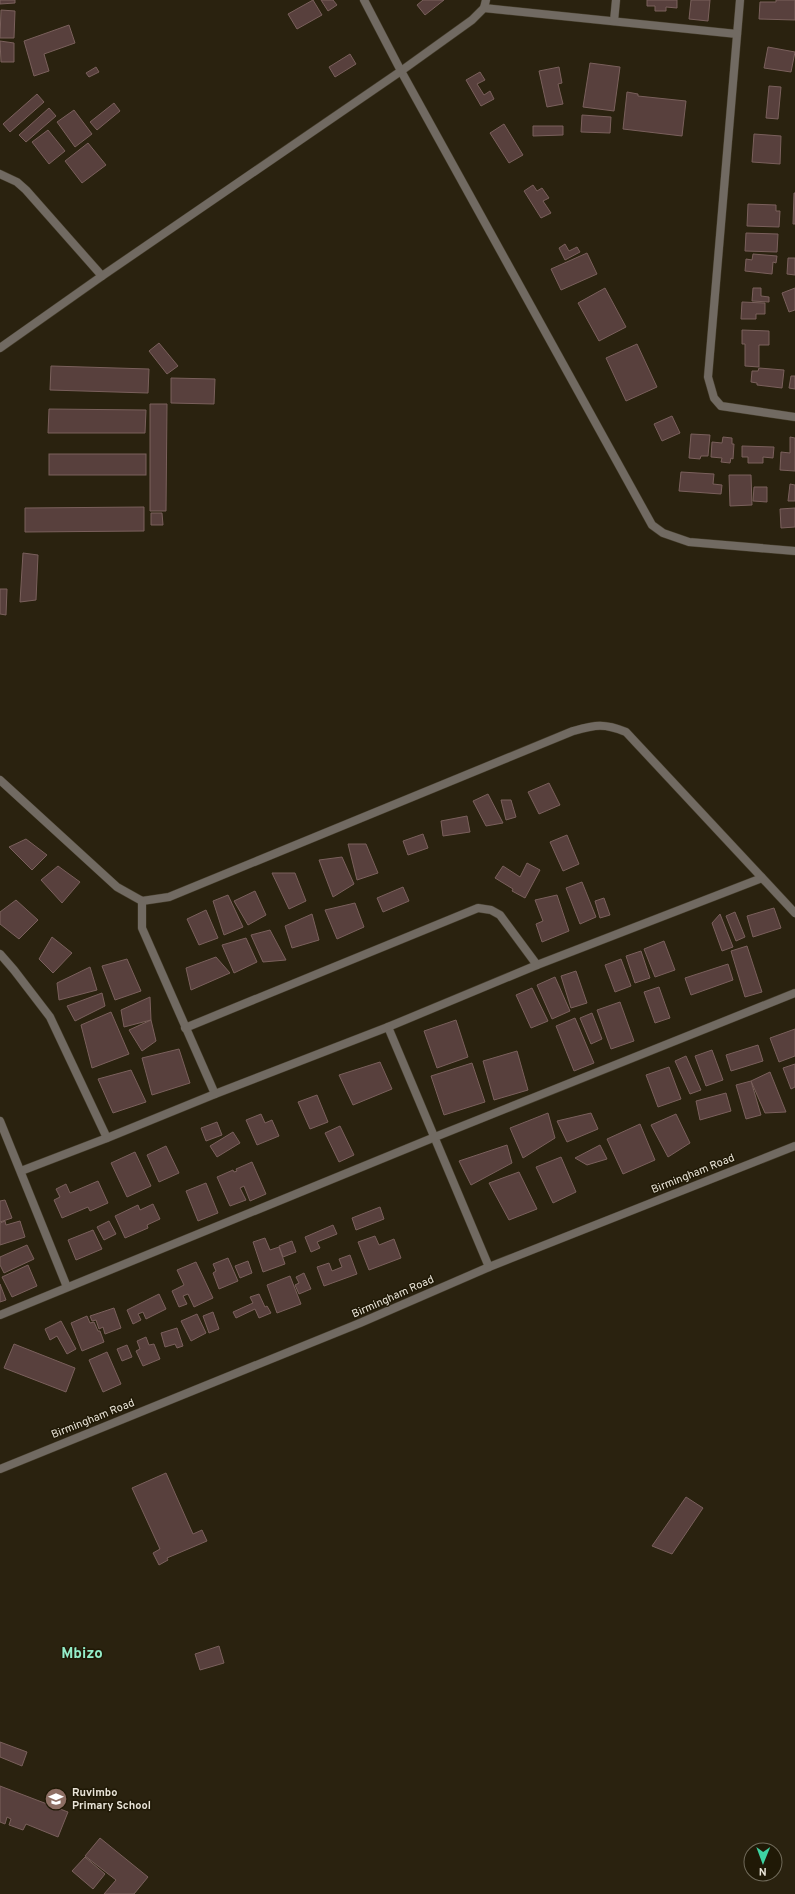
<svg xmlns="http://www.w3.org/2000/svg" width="795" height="1894" font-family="Overpass,sans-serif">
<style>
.building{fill:#58403d;stroke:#7a605c}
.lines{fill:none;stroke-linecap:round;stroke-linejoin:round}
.minor-casing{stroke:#453d2b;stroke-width:9}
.tertiary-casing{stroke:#453d2b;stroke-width:9}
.minor{stroke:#716a62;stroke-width:8}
.tertiary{stroke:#716a62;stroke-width:8}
.labels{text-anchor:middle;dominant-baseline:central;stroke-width:3;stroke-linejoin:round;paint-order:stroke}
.street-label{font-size:11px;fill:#e9e4d8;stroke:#201906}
.poi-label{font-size:11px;font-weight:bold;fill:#e9e4d8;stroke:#201906;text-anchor:start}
.district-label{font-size:15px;font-weight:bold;fill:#94edc9;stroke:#201906}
</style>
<rect width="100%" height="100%" fill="#2a220f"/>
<g class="building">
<polygon points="0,0 15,0 15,3 0,4"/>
<polygon points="313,0 322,15 297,29 288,14"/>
<polygon points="321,0 333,0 337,5 328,11"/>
<polygon points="423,0 444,0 425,15 417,5"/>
<polygon points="647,0 677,0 677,8 666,7 666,11 655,11 655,6 647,6"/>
<polygon points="691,0 710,0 708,21 689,19"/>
<polygon points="776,0 795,0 795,20 759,19 760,2 776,2"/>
<polygon points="1,10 15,11 14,38 0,38"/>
<polygon points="69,25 75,43 44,54 49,71 34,76 24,41"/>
<polygon points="0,41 14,43 14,62 1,62"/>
<polygon points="768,47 795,52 791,72 764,68"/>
<polygon points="350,54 356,64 335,77 329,67"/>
<polygon points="590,63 620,67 614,111 583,107"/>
<polygon points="96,67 99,72 89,77 86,73"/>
<polygon points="559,67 562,83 558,84 563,104 547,107 539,71"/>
<polygon points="480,72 485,80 477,84 484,95 490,91 494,99 481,106 466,80"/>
<polygon points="769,86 781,87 778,119 766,118"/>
<polygon points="627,92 638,94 638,96 686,101 682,136 623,129"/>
<polygon points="37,94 44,102 10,132 3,124"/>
<polygon points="114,103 120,111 97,130 90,122"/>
<polygon points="49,108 56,116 26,142 19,135"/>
<polygon points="74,110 92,134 75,147 57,122"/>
<polygon points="582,115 611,117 610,133 581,132"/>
<polygon points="504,124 523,155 509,163 490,133"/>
<polygon points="533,126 563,126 563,135 533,136"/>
<polygon points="48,130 65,151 49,164 32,142"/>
<polygon points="754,134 781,136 780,164 752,162"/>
<polygon points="88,143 106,165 82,183 65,161"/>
<polygon points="533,185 537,191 542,188 549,198 543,201 551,213 541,218 524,191"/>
<polygon points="794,193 795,193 795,224 793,224"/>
<polygon points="748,204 776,205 776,211 780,211 779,227 747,226"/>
<polygon points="746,233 778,234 777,252 745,251"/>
<polygon points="565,244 569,251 577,247 580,252 565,260 559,248"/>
<polygon points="587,253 597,274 561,290 551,269"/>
<polygon points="753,254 777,256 776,263 773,262 772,274 745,271 746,259 752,260"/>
<polygon points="788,258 795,258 795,275 787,274"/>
<polygon points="605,288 626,327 599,341 578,303"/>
<polygon points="753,288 761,288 761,296 769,297 769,302 752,301"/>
<polygon points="795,288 795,310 789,312 782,293"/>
<polygon points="742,302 765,303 765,314 756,314 756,319 741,319"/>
<polygon points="742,330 769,331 769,345 759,345 759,367 745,366 745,344 742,344"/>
<polygon points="159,343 178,366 167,374 149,351"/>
<polygon points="637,344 657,387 626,401 606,358"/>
<polygon points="51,366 149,369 148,393 50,390"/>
<polygon points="759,368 784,370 782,388 757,385 757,383 751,382 752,371 758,371"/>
<polygon points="791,376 795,376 795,389 789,388"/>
<polygon points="171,378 215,379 214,404 171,403"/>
<polygon points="150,404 167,404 166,511 150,511"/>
<polygon points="49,409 146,410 145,433 48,433"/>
<polygon points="672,416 680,433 662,441 654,424"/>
<polygon points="691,434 710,435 708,456 701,456 700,459 689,458"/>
<polygon points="723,437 732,438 732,444 734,444 733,459 731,458 730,463 721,462 722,458 711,457 712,442 722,443"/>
<polygon points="790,437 795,438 795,471 780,470 781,452 790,453"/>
<polygon points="742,446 774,447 773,458 763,457 763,463 748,463 748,457 742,457"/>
<rect x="49" y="454" width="97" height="21"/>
<polygon points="681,472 714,474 713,484 722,485 721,494 679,491"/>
<polygon points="729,475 751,475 752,505 730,506"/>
<polygon points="790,484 795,485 795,501 788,501"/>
<polygon points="754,487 767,487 767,502 753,501"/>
<polygon points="144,507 144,531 25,532 25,508"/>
<polygon points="795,508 795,527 781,528 780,509"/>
<polygon points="151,513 162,513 163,525 151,525"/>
<polygon points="23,553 38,555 36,600 20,602"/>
<polygon points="0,589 7,589 6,615 0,614"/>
<polygon points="549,783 560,805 539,814 528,792"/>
<polygon points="488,794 503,823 486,826 473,801"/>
<polygon points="501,800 511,800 516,817 506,820"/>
<polygon points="467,816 470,832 443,836 441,821"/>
<polygon points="423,834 428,848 408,855 403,841"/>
<polygon points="567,835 579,864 563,871 550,842"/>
<polygon points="26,839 47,855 32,870 9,847"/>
<polygon points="348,844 366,844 378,873 357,880"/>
<polygon points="342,857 354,884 333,897 319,860"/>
<polygon points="527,863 540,870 525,898 512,891 513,889 495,878 503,866 520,877"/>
<polygon points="58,866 80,882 62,903 41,880"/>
<polygon points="272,873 295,873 306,901 289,909"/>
<polygon points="582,882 596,917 580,924 566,888"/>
<polygon points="403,887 409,901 383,912 377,898"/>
<polygon points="255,891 266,915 248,925 234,901"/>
<polygon points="228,895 243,927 224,935 213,901"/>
<polygon points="557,895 569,931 542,942 536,924 543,921 535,900"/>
<polygon points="604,898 610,915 600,918 595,901"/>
<polygon points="16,900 38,920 19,939 0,924 0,912"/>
<polygon points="355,903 364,927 337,939 325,910"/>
<polygon points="774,908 781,928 753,937 747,916"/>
<polygon points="206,910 218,938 199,945 187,919"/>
<polygon points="735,912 745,937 736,941 726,916"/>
<polygon points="312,914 319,940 292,948 285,926"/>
<polygon points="720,914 733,947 722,951 712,923"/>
<polygon points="270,930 286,960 263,962 251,935"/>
<polygon points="52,937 72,953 53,973 39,959"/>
<polygon points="246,938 257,962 234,973 222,945"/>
<polygon points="664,941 675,970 655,977 644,949"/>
<polygon points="747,946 762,992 745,997 731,951"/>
<polygon points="641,951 650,978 635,983 626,956"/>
<polygon points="216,957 230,973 191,990 186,968"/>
<polygon points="127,959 141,991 115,1000 102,966"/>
<polygon points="621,959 631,986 615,992 605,965"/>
<polygon points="728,964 733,980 691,995 685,978"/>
<polygon points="90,967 97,990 59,1000 57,983"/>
<polygon points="576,971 587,1003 571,1008 561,976"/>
<polygon points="555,977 570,1011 552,1019 537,985"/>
<polygon points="659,987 670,1018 655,1023 644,992"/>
<polygon points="532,988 548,1021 531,1028 516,995"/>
<polygon points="102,993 105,1006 75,1021 67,1006"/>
<polygon points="150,997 151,1020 124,1027 121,1010"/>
<polygon points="620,1002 634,1041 611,1049 597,1010"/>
<polygon points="111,1012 129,1054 92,1068 81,1025"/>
<polygon points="592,1013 602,1039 591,1044 580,1018"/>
<polygon points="575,1018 594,1063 574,1071 556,1026"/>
<polygon points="151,1020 156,1041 142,1051 129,1030"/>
<polygon points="456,1020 468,1057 437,1068 424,1031"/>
<polygon points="795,1029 795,1056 779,1062 770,1038"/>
<polygon points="758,1045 763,1061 731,1071 726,1055"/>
<polygon points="179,1049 190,1083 152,1095 142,1058"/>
<polygon points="712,1050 723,1080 706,1086 695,1056"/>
<polygon points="517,1051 528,1090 494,1100 483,1061"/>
<polygon points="686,1056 701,1090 690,1094 675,1061"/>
<polygon points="380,1062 392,1089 353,1105 339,1075"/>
<polygon points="472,1063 485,1102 444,1115 431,1076"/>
<polygon points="795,1064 795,1087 791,1089 783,1068"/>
<polygon points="669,1067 681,1099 658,1107 646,1075"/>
<polygon points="131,1070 146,1102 113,1113 98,1079"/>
<polygon points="770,1072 786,1112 765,1113 751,1081"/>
<polygon points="751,1081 761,1115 746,1119 736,1085"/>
<polygon points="726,1093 731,1111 700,1120 696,1101"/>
<polygon points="317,1095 328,1122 310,1129 298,1102"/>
<polygon points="548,1113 555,1138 523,1158 510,1128"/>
<polygon points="591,1113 598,1129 567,1142 557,1121"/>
<polygon points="261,1114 265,1123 272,1120 279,1136 257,1145 246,1120"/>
<polygon points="676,1114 690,1143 668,1157 651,1125"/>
<polygon points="217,1122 222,1135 206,1141 201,1128"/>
<polygon points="640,1124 655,1160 623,1174 607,1139"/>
<polygon points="340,1126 354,1155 339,1162 325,1133"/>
<polygon points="233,1132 240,1143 217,1157 210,1146"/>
<polygon points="507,1145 512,1163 471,1185 459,1161"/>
<polygon points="600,1145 607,1159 587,1165 575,1158"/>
<polygon points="166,1146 179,1173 159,1182 147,1155"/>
<polygon points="135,1152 151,1186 127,1197 111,1163"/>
<polygon points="561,1157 576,1192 553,1203 536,1167"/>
<polygon points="252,1162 266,1194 250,1201 244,1186 240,1188 246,1200 230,1206 217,1177 233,1170 234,1172 237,1171 236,1169"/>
<polygon points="519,1172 537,1209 509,1220 489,1183"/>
<polygon points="98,1181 108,1203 90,1211 88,1207 62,1218 54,1200 60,1197 56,1189 66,1184 70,1193"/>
<polygon points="206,1183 218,1213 198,1221 186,1191"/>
<polygon points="5,1200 12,1218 0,1222 0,1201"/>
<polygon points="153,1204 160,1219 147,1225 148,1228 125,1238 115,1216 138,1205 140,1210"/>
<polygon points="380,1207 384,1219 356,1230 352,1218"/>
<polygon points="5,1221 6,1225 20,1221 25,1237 0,1245 0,1223"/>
<polygon points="109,1221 116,1234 104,1240 97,1227"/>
<polygon points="333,1225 337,1234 317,1242 320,1248 311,1252 305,1237"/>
<polygon points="93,1230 102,1249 76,1260 68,1240"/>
<polygon points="375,1236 379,1245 394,1239 401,1258 369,1270 358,1242"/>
<polygon points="265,1238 270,1250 279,1247 285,1264 263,1272 253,1242"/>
<polygon points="292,1241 296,1252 283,1257 279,1246"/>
<polygon points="27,1245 34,1259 4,1273 0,1265 0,1257"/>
<polygon points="350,1255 357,1274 324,1286 317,1267 329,1263 332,1271 342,1267 339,1259"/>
<polygon points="228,1258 238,1281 219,1289 213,1273 216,1271 213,1264"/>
<polygon points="248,1261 252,1273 240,1278 235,1266"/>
<polygon points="196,1262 213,1298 194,1307 188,1294 183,1296 187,1304 179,1307 172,1291 184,1285 177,1270"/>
<polygon points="28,1265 37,1286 12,1297 2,1277"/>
<polygon points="304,1273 311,1289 299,1294 295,1285 299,1283 296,1277"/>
<polygon points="290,1276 301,1304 277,1313 267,1285"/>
<polygon points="0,1284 6,1300 0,1302"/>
<polygon points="159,1294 166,1309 146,1319 143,1312 138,1314 141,1320 133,1324 127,1310"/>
<polygon points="259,1294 265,1307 267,1306 271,1313 259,1318 255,1309 236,1318 233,1312 253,1303 250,1297"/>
<polygon points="114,1308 121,1328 105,1334 103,1327 99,1329 96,1320 92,1321 90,1316"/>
<polygon points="213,1312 219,1329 209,1333 203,1316"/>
<polygon points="197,1314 206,1333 191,1341 181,1321"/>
<polygon points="87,1316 90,1323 94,1322 98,1331 100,1331 104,1342 82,1351 71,1323"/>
<polygon points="61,1321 76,1349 67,1354 57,1336 50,1340 45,1329"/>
<polygon points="177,1328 183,1346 177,1348 175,1344 165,1347 161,1333"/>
<polygon points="146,1337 149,1345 154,1344 160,1359 143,1366 136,1351 140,1349 137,1341"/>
<polygon points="14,1344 75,1368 66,1392 4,1368"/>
<polygon points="127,1345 132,1357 122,1361 117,1349"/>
<polygon points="107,1352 121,1384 103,1392 89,1360"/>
<polygon points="166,1473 193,1534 202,1530 207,1541 167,1558 168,1560 159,1565 153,1553 160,1549 132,1488"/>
<polygon points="686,1497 703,1508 672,1554 652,1546"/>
<polygon points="219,1646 224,1663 200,1670 195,1654"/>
<polygon points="0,1742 27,1752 22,1766 0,1757"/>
<polygon points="0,1786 68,1812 58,1837 26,1824 23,1830 9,1825 11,1819 7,1817 5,1824 0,1822"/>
<polygon points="100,1838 148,1877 134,1894 104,1894 116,1880 85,1856"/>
<polygon points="85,1857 105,1874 93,1889 72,1871"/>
</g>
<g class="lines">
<g class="minor-casing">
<g id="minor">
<polyline points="364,0 401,71 652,525 663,533 689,542 795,551"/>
<polyline points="740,0 708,377 714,398 721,406 795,417"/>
<polyline points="484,8 737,34"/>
<polyline points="614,21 616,0"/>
<polyline points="0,174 17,182 26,190 102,276"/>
<polyline points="0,348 102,276 401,71 472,20 484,8 486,0"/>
<path d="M0,780L117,887L142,901L169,897L573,731C596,725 603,723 626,732L795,913"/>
<polyline points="142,901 142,928 215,1094"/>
<polyline points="0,954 14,970 50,1017 107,1138"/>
<polyline points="388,1027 489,1267"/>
<polyline points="185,1028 478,908 491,910 500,915 537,965"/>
<polyline points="0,1121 67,1287"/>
<polyline points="21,1171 107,1138 215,1094 388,1027 537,965 762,878"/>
<polyline points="0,1315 435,1137 795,993"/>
</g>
</g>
<g class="tertiary-casing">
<polyline id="tertiary" points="0,1469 360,1323 489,1267 795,1146"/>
</g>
<use href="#minor" class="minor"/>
<use href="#tertiary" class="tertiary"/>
</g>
<defs>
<g id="school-disc" transform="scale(1.15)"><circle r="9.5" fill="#8d6e63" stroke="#201906"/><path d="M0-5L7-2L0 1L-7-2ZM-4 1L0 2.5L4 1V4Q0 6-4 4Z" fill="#fff"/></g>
</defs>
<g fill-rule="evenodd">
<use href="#school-disc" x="56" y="1799"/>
</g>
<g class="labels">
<g class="street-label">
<text transform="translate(693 1174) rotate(-22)">Birmingham Road</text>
<text transform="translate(393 1297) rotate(-24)">Birmingham Road</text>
<text transform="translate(93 1419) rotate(-22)">Birmingham Road</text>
</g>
<g class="poi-label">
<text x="72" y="1793">Ruvimbo<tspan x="72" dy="13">Primary School</tspan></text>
</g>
<g class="district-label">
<text x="82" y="1654">Mbizo</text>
</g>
</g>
<g transform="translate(763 1862) rotate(181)"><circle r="19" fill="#201906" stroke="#706a5a"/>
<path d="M0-3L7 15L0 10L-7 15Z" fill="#3dd4a3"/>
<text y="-6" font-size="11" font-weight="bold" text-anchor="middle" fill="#e9e4d8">N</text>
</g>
</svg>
